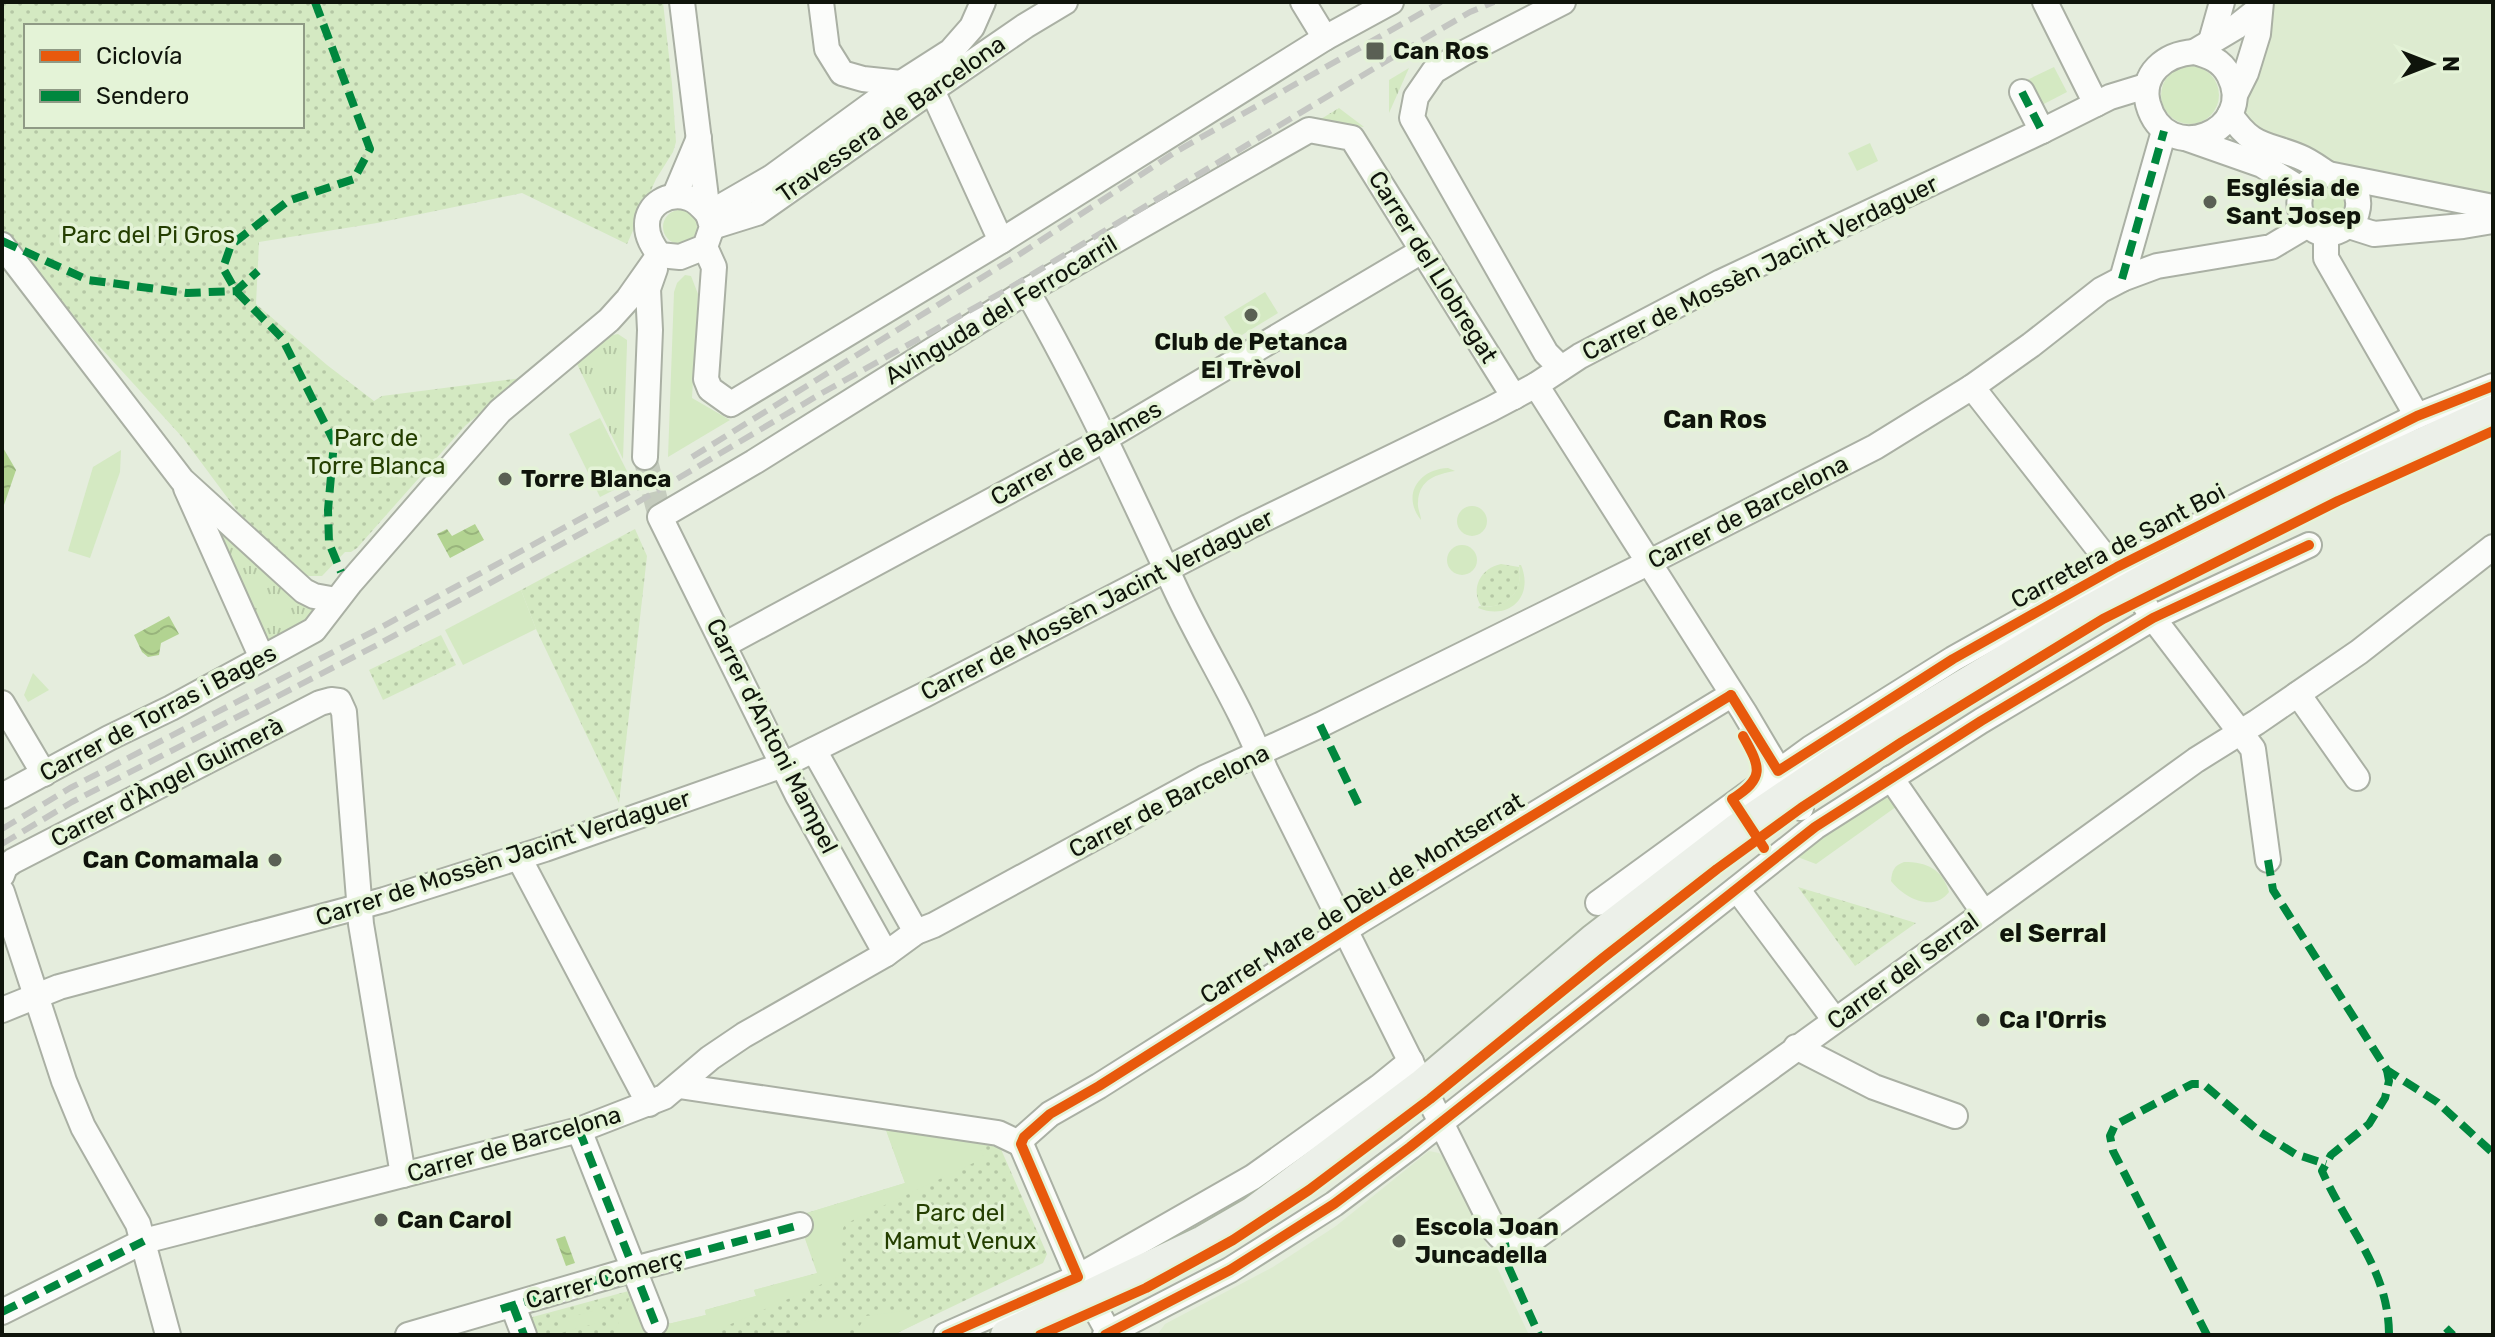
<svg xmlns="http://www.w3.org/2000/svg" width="2495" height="1337" font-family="Rubik,sans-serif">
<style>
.built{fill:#ddebd0}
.grass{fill:url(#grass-tufts)}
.park{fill:url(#park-dots);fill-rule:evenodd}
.garden{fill:#d4e9c2}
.water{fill:url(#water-waves)}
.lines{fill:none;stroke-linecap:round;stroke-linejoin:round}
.minor-tunnel{stroke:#c5ccbe;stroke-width:24;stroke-dasharray:24 12;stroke-linecap:butt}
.minor-casing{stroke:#aab0a4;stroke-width:28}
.major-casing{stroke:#abb4a3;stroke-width:34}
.minor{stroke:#fbfcfa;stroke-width:24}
.major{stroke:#ecf0e9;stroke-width:30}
.rail{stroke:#c4c6c2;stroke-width:6;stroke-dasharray:16 8;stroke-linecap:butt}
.quiet{stroke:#00873e;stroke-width:8;stroke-dasharray:16 8;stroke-linecap:butt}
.cycleway-casing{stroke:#e4f3d7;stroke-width:15}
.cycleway{stroke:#e8590c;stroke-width:10}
.poi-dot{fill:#5a6054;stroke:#e4f3d7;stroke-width:3}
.labels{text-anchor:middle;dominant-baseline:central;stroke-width:7;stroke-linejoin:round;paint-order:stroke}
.poi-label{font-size:24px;font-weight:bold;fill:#0f140b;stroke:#e4f3d7;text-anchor:start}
.street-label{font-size:24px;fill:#0f140b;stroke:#e4f3d7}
.park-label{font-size:24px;fill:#243e00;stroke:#e4f3d7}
.neighbourhood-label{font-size:26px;font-weight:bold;fill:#0f140b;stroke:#e4f3d7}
</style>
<defs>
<pattern id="grass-tufts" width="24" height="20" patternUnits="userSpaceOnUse" patternTransform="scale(2)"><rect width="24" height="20" fill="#d4e9c2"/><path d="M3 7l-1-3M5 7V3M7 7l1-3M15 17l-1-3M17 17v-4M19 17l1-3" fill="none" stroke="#b5c7a5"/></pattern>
<pattern id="park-dots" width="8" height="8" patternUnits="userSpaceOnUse" patternTransform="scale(2)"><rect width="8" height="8" fill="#d4e9c2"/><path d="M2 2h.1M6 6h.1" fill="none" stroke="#b5c7a5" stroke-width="1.8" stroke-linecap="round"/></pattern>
<pattern id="water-waves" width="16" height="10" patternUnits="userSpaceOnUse" patternTransform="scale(2)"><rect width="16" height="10" fill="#b2d391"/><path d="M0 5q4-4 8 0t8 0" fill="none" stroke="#98b47c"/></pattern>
</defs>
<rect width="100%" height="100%" fill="#e5eddd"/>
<g class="built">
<polygon points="2265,2 2493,2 2493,203 2416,187 2254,139 2241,117"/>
<polygon points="1429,1151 1439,1153 1447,1161 1529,1335 1157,1335 1165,1324 1273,1267 1336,1226"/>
</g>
<g class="grass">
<polygon points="1409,68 1389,113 1389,80"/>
<polygon points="1339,108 1364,127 1316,122"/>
<polygon points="618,334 627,340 627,345 623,459 576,362 607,336"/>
<polygon points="197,501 314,608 301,626 270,644 259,639"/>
</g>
<g class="park">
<path d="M2,2H663L672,84L676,142L673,152L656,179L627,244L522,193L377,223L259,242L256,304L327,365L374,401L382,396L522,378L465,426L357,548L351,552H345L322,576H307L238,512L183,438L90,336L20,249L2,260ZM26,26H302V126H26Z"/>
<polygon points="635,529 647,556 619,803 536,629 521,590"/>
<path d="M1501,564L1519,567C1524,592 1506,610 1481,606C1470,588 1481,568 1501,564Z"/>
<polygon points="441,635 456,665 383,700 369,670"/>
<polygon points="1798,887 1916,923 1855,966"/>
<polygon points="886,1130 1000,1147 1047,1254 1043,1263 893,1335 536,1335 529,1318 636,1289 651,1328 706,1315 705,1310 756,1296 754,1290 817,1273 797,1216 905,1183"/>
</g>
<g class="garden">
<circle cx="2190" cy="95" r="29"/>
<polygon points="2054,67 2067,92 2040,106 2027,80"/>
<polygon points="1870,143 1878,161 1857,171 1848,153"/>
<circle cx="2329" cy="203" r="18"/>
<circle cx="680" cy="227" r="17"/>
<polygon points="685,275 691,276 698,294 692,398 730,420 668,457 674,292 677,283"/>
<polygon points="1265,292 1278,313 1237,338 1224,317"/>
<polygon points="600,418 632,481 600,497 569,434"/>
<polygon points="121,450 120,472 90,558 68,551 93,467"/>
<path d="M1448,468L1455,471C1437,474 1419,479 1418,502C1417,508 1421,515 1421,520C1401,495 1419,469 1448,468Z"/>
<circle cx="1472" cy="521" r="15"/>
<circle cx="1462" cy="560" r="15"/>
<path d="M1519,565H1521C1534,596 1510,621 1478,608L1479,606C1506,610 1524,593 1519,565Z"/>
<polygon points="521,590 536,629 463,665 445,630"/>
<polygon points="33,673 49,690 28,702 24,695"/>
<polygon points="1882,797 1894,798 1900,804 1816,864 1795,856"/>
<path d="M1904,862C1927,862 1942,869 1949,892C1933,913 1904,898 1891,881C1892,870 1894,866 1904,862Z"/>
<path d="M886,1130L978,1143L984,1158L845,1224C836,1240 849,1262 838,1277L706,1335H613L633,1290L651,1328L706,1315L705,1310L756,1296L754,1290L818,1273L797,1216L905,1183Z"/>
<polygon points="604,1308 608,1320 561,1333 558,1320"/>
<polygon points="910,1310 917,1323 893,1335 854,1335 866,1316"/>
<path d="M846,1317L853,1323L845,1335H793L794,1328C809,1318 828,1319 846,1317Z"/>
</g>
<g class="water">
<polygon points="2,446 16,470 4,505 2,503"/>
<polygon points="475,524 484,540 450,558 437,534 447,529 452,536"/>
<polygon points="169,616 179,634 161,643 159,655 148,657 142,652 134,635"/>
<polygon points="565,1236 575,1263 566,1266 556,1239"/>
</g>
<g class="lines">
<polyline class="minor-tunnel" points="645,457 660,517"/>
<g class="minor-casing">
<g id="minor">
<polyline points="821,2 827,49 842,73 863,79 901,83"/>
<polyline points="1303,2 1325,38"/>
<polyline points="2045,2 2096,104"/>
<polyline points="2211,41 2222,2"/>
<path d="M2194,52C2209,56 2221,60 2229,75C2258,131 2166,169 2148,104C2140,74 2165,54 2194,52Z"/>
<polyline points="2194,52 2236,27 2260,8"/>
<polyline points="932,90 1001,241"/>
<polyline points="2022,92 2042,131"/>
<polyline points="2236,93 2246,73 2258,34 2261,2"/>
<path d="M2230,114C2252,148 2266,143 2300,157C2310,161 2319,168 2328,174"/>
<polyline points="2188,139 2262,165 2302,190"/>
<path d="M2345,179C2355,187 2361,198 2357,212C2355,220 2349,226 2341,230C2301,250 2278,181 2328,174L2493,207"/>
<polyline points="675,195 699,138"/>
<polyline points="708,214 772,177 901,83 951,51 972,27 983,2"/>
<polyline points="2349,226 2374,234 2463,226 2493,221"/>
<polyline points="712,227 757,213 932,90 1025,26 1065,2"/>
<polyline points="2326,234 2326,258 2417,416"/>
<polyline points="2,245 182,480 304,591 314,596 336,600"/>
<polyline points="705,247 714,267 706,379 710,389 731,404 1001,241 1325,38 1391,2"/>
<polyline points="659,255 680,257 705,247 712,227 708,214 682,2"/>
<path d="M659,255C653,246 647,237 647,226C646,204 669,192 688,198C696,200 702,207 708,214"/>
<polyline points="2122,279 2164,131"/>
<path d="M1027,291C1082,387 1129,489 1176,590C1204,650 1241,707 1265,769L1495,1231C1506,1244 1512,1247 1529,1242L2196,760L2257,722L2359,652L2493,547"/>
<polyline points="1561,368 1546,353 1412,118 1416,97 1434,71 1464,53 1563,2"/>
<polyline points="1536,385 1744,712 1801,808"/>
<polyline points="1972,387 2101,552 2117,567"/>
<polyline points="645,457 650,330 648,289 655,269"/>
<polyline points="186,488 262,658"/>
<polyline points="2133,586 2153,618 2253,749 2268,860"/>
<polyline points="724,645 1091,447 1422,251"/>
<polyline points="2298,694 2357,778"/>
<polyline points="2,703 44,774"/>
<polyline points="814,750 916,932"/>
<polyline points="1891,778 1984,913"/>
<polyline points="2,796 109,738 171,708 314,630 351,582 500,411 609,320 628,299 659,255"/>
<polyline points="518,856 649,1104"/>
<polyline points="2,875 5,867 13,861 320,703 331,700 339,701 344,712 361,924 403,1175"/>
<polyline points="1737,889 1834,1019"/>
<polyline points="2,892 64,1081 83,1127 138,1224 168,1335"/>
<polyline points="1598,903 1811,748 1953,659 2117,567 2250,499 2417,416 2493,386"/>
<polyline points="886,954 798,796 660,517 754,462 1027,291 1309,130 1352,138 1514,397"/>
<polyline points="2,1010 59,987 384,900 545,849 783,765 924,695 1248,527 1491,409 1536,385 1580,356 1721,282 2042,131 2110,97 2146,86"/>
<polyline points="1796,1047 1874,1087 1955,1116"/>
<polyline points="679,1086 998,1133 1021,1144"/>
<polyline points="579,1130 655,1323"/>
<polyline points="1021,1144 1024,1137 1050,1114 1099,1086 1361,920 1731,695"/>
<polyline points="1021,1144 1078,1277 1110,1335"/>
<polyline points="513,1306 524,1335"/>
<polyline points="2,1312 144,1241 579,1130 664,1097 710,1058 744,1035 886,954 916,932 934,925 1204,778 1320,725 1648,563 1875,447 1972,387 2031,345 2101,290 2122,279 2157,266 2271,247 2308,225"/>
<polyline points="408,1335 634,1269 800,1225"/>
<polyline points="946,1335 1078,1277 1253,1177 1379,1087 1411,1061"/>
<polyline points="1105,1335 1230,1270 1334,1204 1410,1147 1815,827 1981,721 2153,618 2309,545"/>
</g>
</g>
<g class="major-casing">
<polyline id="major" points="1006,1335 1203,1241 1253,1212 1423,1084 1593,940 1737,829 1834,763 2068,622 2151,576 2313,493 2493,411"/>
</g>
<use href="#minor" class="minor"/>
<use href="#major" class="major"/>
<g class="rail">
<polyline points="692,457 1020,254 1177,151 1441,2"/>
<polyline points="2,829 70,788 376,630 661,475"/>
<polyline points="2,844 72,802 377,645 633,505 822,393 1008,289 1383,63 1470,12 1494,2"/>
</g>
<g class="quiet">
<polyline points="315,2 370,149 354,179 288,201 231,245 223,268 236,291 282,338 334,442 328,510 329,543 341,572"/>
<polyline points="2022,92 2042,131"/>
<polyline points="2,241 88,280 187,293 236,291 258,271"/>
<polyline points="2122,279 2164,131"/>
<polyline points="1320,725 1361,810"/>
<polyline points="2268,860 2273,890 2387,1070 2437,1102 2493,1153"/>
<path d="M2387,1070L2389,1081L2385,1098L2369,1124L2331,1155L2322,1171C2347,1228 2389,1270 2389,1335"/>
<polyline points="579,1130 655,1323"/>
<polyline points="1505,1243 1509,1268 1539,1335"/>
<polyline points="513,1306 524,1335"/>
<polyline points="501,1309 634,1269 800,1225"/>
<polyline points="2,1312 144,1241"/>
<polyline points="2446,1328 2453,1335"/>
<polyline points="2207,1335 2113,1151 2110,1136 2115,1125 2192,1084 2203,1084 2260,1132 2295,1154 2326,1164"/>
</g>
<g class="cycleway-casing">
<g id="cycleway">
<polyline points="1731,695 1778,771 1953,659 2117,567 2417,416 2493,386"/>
<path d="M1743,736C1761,768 1765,778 1732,799L1764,848"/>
<polyline points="946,1335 1078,1277 1021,1144 1024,1137 1050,1114 1099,1086 1361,920 1731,695"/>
<polyline points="1040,1335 1146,1288 1233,1240 1309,1190 1430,1099 1603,958 1717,869 1801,808 1902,742 2103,619 2338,501 2493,431"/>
<polyline points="1105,1335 1230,1270 1334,1204 1410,1147 1815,827 1981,721 2153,618 2309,545"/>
</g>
</g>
<use href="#cycleway" class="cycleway"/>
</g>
<g class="poi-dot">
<rect x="1365" y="41" width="20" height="20" rx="4"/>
<circle cx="2210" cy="202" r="8"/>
<circle cx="1251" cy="315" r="8"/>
<circle cx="505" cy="479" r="8"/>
<circle cx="275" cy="860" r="8"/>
<circle cx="1983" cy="1020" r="8"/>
<circle cx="381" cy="1220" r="8"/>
<circle cx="1399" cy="1241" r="8"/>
</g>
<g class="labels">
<g class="poi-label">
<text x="1393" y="51">Can Ros</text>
<text x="2226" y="188">Església de<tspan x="2226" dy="28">Sant Josep</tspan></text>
<text x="1251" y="342" text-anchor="middle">Club de Petanca<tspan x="1251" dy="28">El Trèvol</tspan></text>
<text x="521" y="479">Torre Blanca</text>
<text x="259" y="860" text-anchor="end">Can Comamala</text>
<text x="1999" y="1020">Ca l'Orris</text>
<text x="397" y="1220">Can Carol</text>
<text x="1415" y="1227">Escola Joan<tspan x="1415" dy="28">Juncadella</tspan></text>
</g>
<g class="street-label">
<text transform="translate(891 119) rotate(-35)">Travessera de Barcelona</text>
<text transform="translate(1433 267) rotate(58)">Carrer del Llobregat</text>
<text transform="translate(1760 268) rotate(-26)">Carrer de Mossèn Jacint Verdaguer</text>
<text transform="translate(1001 310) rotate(-31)">Avinguda del Ferrocarril</text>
<text transform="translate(1076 453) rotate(-29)">Carrer de Balmes</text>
<text transform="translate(1748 512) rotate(-27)">Carrer de Barcelona</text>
<text transform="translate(2118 546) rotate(-28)">Carretera de Sant Boi</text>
<text transform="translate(1097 605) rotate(-27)">Carrer de Mossèn Jacint Verdaguer</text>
<text transform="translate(158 713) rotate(-28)">Carrer de Torras i Bages</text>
<text transform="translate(772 736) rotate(63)">Carrer d'Antoni Mampel</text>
<text transform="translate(167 782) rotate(-27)">Carrer d'Àngel Guimerà</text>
<text transform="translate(1169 801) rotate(-27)">Carrer de Barcelona</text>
<text transform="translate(503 858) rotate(-18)">Carrer de Mossèn Jacint Verdaguer</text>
<text transform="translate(1362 898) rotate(-32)">Carrer Mare de Dèu de Montserrat</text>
<text transform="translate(1903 971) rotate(-36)">Carrer del Serral</text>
<text transform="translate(514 1144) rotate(-16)">Carrer de Barcelona</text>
<text transform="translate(604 1279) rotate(-16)">Carrer Comerç</text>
</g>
<g class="park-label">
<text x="148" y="235">Parc del Pi Gros</text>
<text x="376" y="438">Parc de<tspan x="376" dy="28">Torre Blanca</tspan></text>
<text x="960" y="1213">Parc del<tspan x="960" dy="28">Mamut Venux</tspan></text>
</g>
<g class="neighbourhood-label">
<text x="1715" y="419">Can Ros</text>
<text x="2053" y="933">el Serral</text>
</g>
</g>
<rect width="2495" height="1337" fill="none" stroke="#0f140b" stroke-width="8"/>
<rect x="24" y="24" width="280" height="104" fill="#e4f3d7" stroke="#8f9a85" stroke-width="2"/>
<rect x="40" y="50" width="40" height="12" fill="#e8590c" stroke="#8f9a85" stroke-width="2"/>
<text x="96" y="64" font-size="24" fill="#0f140b">Ciclovía</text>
<rect x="40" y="90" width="40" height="12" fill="#00873e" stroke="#8f9a85" stroke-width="2"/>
<text x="96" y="104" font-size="24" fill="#0f140b">Sendero</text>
<g transform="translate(2431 64) rotate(90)" stroke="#e4f3d7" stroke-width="6" paint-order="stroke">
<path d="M0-6L14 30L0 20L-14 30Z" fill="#0f140b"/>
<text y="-12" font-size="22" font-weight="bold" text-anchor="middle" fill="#0f140b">N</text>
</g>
</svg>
